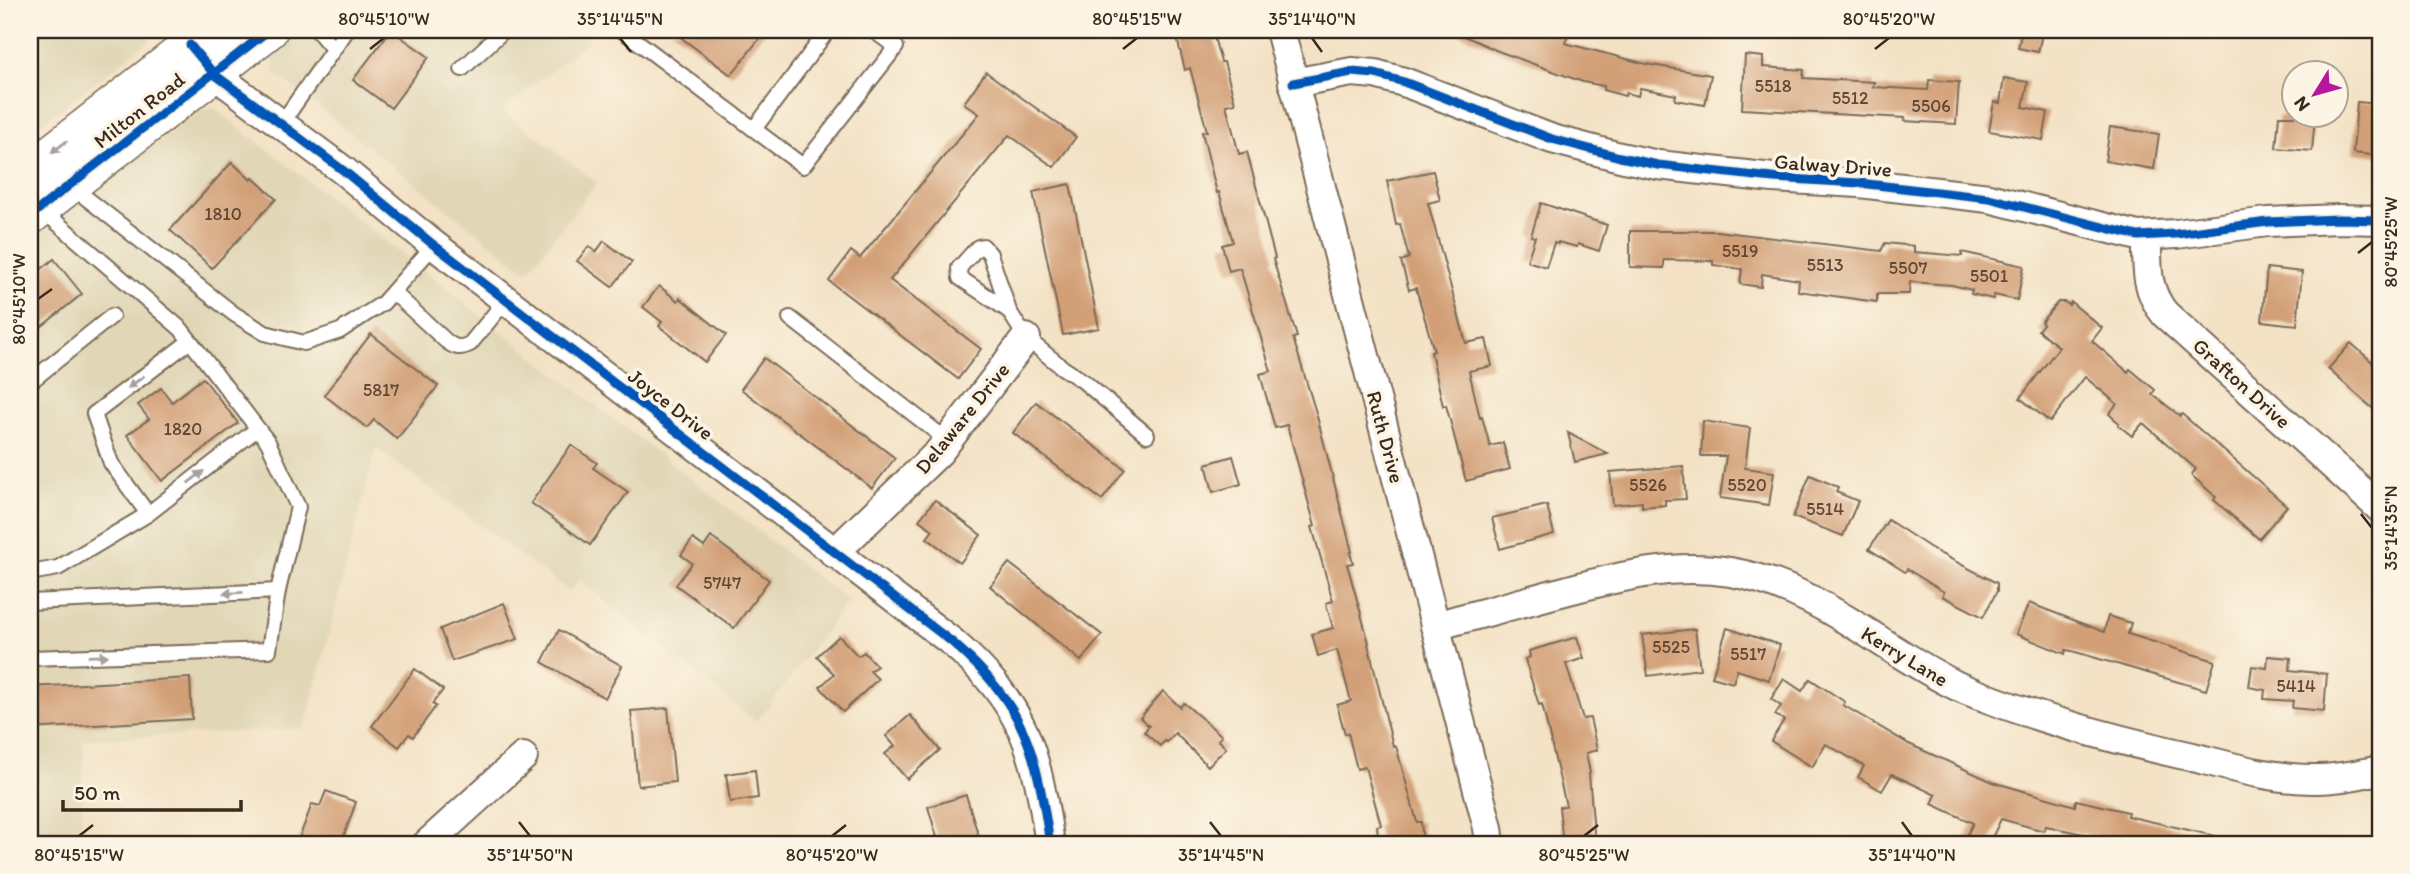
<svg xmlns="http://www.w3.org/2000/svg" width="2410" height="874" font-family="Itim,sans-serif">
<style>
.built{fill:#e1d7b7}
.building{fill:#d29f76}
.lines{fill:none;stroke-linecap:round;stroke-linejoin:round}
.service-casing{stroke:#7b6a58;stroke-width:18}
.minor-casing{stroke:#7b6a58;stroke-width:32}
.tertiary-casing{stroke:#7b6a58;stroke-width:40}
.service{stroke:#fff;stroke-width:14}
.minor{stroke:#fff;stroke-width:28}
.tertiary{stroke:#fff;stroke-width:37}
.cycleway-casing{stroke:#fcf5e5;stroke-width:13}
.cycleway{stroke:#0057b8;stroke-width:9}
.oneway{fill:#a79f9a}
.ticks{fill:none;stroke:#3b2a1e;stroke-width:2.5}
.labels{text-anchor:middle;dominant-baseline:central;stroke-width:7;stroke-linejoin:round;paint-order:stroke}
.number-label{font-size:18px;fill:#614734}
.street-label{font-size:21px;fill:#3b2a1e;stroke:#fcf5e5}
.neatline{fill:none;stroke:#3b2a1e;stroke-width:2.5}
.ticks-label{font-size:18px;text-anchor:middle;fill:#3b2a1e}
</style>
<rect width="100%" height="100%" fill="#fcf5e5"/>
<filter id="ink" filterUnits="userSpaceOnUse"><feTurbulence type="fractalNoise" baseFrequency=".0143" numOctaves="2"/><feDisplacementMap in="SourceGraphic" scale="14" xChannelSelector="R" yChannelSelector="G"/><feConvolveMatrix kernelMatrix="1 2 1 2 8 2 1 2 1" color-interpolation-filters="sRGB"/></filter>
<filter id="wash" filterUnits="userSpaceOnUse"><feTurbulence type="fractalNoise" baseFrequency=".00686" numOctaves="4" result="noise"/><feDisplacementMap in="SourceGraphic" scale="28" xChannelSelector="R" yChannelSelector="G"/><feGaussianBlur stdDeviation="1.57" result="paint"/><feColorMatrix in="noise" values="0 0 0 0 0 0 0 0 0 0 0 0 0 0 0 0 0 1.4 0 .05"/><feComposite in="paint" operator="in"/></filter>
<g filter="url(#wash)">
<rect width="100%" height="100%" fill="#f3e2c5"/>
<g class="built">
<polygon points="30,30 163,30 30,132"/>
<polygon points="305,30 575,30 589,41 502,110 597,183 527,272 275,73 271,56"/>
<polygon points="214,108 848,601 757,722 579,580 570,592 376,448 305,728 84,740 81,844 30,844 30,237 201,109"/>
</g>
<g id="blocks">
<g class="building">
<polygon points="391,30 429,57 391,108 353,80"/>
<polygon points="671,30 766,30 731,75"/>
<polygon points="1175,30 1212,30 1221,62 1224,62 1235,103 1226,105 1239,154 1247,152 1275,258 1273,259 1297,337 1293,338 1317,416 1352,552 1350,553 1353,563 1347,564 1369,643 1368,644 1393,746 1396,746 1417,822 1421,822 1423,844 1379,844 1377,826 1381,825 1365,767 1357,769 1348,733 1345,734 1337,705 1351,701 1337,650 1318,656 1312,634 1333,628 1326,603 1333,601 1312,527 1315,526 1287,425 1275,428 1260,374 1271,371 1240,268 1229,271 1222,245 1233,242 1219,192 1217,193 1202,132 1207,131 1190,68 1185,70"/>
<polygon points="1451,30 1570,30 1565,43 1646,64 1711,75 1705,105 1675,100 1676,95 1640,88 1638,96 1626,93 1625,96 1603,90 1604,86 1583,82 1498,51"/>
<polygon points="2022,30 2043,30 2038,52 2018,48"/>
<polygon points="1745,55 1763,57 1763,67 1804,70 1803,78 1874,82 1873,87 1928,90 1929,80 1959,82 1956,124 1904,121 1905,118 1742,109"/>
<polygon points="986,72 1076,137 1054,167 1009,135 890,280 981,349 958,379 829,281 851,251 860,258 979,114 964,103"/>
<polygon points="2004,78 2028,82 2023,107 2048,112 2043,140 1989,131 1994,102 2000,103"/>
<polygon points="2357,102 2380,104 2380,156 2353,153"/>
<polygon points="2279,116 2315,116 2312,151 2276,148"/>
<polygon points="2110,127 2159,134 2154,169 2105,161"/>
<polygon points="232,162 251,180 253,178 276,199 212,268 170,230"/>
<polygon points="1433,171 1440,200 1428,203 1466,343 1486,339 1492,366 1469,371 1480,418 1482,417 1490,446 1503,443 1510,469 1466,481 1446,405 1443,406 1431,352 1434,351 1416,288 1409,290 1401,261 1409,258 1400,224 1396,225 1387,181"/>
<polygon points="1070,184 1099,328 1063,335 1033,192"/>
<polygon points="1541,203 1607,225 1599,251 1578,244 1577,247 1558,242 1558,244 1554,243 1546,267 1527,261 1535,237 1531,236"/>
<polygon points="1630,231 1717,231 1881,251 1885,243 1914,246 1914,252 1962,256 1962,252 2024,266 2017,300 1994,295 1993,299 1971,294 1972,290 1952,285 1910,282 1909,294 1877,294 1877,302 1798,291 1799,280 1762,274 1761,287 1740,284 1742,269 1713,265 1713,261 1664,260 1664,268 1630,267"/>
<polygon points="604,241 632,262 612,287 577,261 589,246 596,252"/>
<polygon points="54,259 82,294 30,336 30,278"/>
<polygon points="2267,268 2302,272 2297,325 2262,321"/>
<polygon points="659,286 678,301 680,298 726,335 705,362 659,326 662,322 643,307"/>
<polygon points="2058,302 2065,302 2069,305 2071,302 2102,328 2092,341 2128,372 2130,369 2155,390 2152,394 2180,416 2182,414 2287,506 2259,539 2214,500 2216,497 2191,475 2196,469 2143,423 2132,436 2118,425 2119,423 2109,414 2117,404 2085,377 2050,422 2020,398 2059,347 2038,330 2043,324 2041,322"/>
<polygon points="371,334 438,386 397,439 374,420 367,428 324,395"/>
<polygon points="2351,343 2380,369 2380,415 2328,369"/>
<polygon points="764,358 895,458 872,488 741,389"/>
<polygon points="203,378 238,423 162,481 127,435 149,419 138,405 161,388 172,402"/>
<polygon points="1036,402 1125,469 1102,500 1013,433"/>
<polygon points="1703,421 1750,428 1745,468 1774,472 1769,505 1720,498 1726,456 1701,456"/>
<polygon points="1568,433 1608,454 1575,462"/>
<polygon points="571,445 597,463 593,468 628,492 590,545 531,503"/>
<polygon points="1233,456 1241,484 1213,492 1206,464"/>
<polygon points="1683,466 1686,499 1665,500 1665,505 1642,507 1642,502 1613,505 1610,472"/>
<polygon points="1810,475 1838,487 1836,492 1858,501 1843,536 1793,517"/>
<polygon points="935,500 981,535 960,563 927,538 933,530 919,520"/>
<polygon points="1547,505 1554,534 1500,549 1492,518"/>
<polygon points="1888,520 1937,552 1997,583 1997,591 1983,617 1942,596 1944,592 1907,569 1905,572 1869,549"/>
<polygon points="711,537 769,580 734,628 676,585 692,563 681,555 693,539 704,547"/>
<polygon points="1009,563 1102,635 1081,661 990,586"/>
<polygon points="504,603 518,639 452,661 440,629"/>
<polygon points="2029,603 2104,632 2108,616 2131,623 2128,634 2215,661 2206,690 2072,651 2066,650 2065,654 2016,634"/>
<polygon points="1727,628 1780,645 1769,680 1737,670 1733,683 1712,677"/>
<polygon points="1695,629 1700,669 1648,676 1642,635"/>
<polygon points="559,630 622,666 605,698 542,662"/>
<polygon points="839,636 858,656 864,652 877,666 870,671 878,679 843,712 820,687 834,674 817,656"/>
<polygon points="1577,637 1584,658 1566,664 1583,719 1590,718 1597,750 1586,753 1590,773 1589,774 1595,844 1563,844 1559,807 1566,806 1542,704 1539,705 1525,659 1530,657 1529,651"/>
<polygon points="2268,656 2291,658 2290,670 2327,674 2324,711 2292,708 2293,701 2264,699 2265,690 2249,687 2252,666 2267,668"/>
<polygon points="415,669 443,690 432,704 436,706 413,737 409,734 399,747 372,726"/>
<polygon points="190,678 192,719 30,729 30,687"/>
<polygon points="1784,679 1802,691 1810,679 1845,702 1843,705 1909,744 1993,782 2075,806 2076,800 2128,812 2127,816 2215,836 2214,844 2129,844 2046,826 2044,831 2001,819 1989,844 1963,844 1973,823 1932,804 1936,795 1892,774 1882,791 1858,777 1864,766 1826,744 1812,767 1771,741 1784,720 1775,715 1781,706 1771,699"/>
<polygon points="1163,691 1180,707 1184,703 1222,736 1218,740 1226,748 1208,766 1175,733 1167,742 1165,741 1160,746 1144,732 1149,726 1140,718"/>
<polygon points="668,708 675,782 638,786 631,711"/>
<polygon points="910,715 940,750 907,779 885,754 895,746 886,736"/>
<polygon points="755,770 758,798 730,802 726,774"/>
<polygon points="326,791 356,802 341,844 297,844 312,804 320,806"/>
<polygon points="966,795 981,844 939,844 928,807"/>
</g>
</g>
</g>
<g filter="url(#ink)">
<use href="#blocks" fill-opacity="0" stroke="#7b6a58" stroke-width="2"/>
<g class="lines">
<g class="service-casing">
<g id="service">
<polyline points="317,30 333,49"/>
<polyline points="622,30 803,166 896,47 873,30"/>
<polyline points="462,69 504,30"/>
<polyline points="281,124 347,30"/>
<polyline points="754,129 828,30"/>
<polyline points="71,186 234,314 265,333 304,343 340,331 383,303 434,245"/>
<polyline points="41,209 181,329 268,442 298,507 278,591"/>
<path d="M393,292L446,341C455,348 460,349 470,344L506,300"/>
<polyline points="1009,311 990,254 983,246 978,247 959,268 960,278 1009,311 1026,338 1063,368 1083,381 1147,435"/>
<polyline points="790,318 948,441"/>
<polyline points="190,341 94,414 111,463 148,514 257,429"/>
<polyline points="30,382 112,316"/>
<polyline points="30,573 58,568 148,514"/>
<polyline points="30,602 278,591 269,650 30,658"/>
</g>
</g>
<g class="minor-casing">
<g id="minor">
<polyline points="1280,30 1488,828 1490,844"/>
<path d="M201,58L214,74L344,171L430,242L952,642C1026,706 1036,751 1050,844"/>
<polyline points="1293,83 1352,72 1375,74 1404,82 1552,139 1620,157 1658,165 1773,178 1859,183 1989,198 2138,236 2176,234 2268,222 2339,219 2380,220"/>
<path d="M2147,236C2147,265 2145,290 2165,314L2380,508"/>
<polyline points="834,553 939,452 1026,338"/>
<path d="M1435,626C1475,615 1514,605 1553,594C1611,579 1669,562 1730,572C1814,586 1877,645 1951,683C1964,690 1980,695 1995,701C2059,725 2126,742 2193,757C2232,767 2272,779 2312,779C2336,780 2358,774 2380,770"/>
<polyline points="427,844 523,757"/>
</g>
</g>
<g class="tertiary-casing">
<g id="tertiary">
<polyline points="30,170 210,30"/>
<polyline points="30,216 269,30"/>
</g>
</g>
<use href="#service" class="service"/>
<use href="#minor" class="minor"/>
<use href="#tertiary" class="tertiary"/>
<g class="cycleway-casing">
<g id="cycleway">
<path d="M190,45L214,74L344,171L430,242L952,642C1026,706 1036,751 1050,844"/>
<polyline points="1293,83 1352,72 1375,74 1404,82 1552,139 1620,157 1658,165 1773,178 1859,183 1989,198 2138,236 2176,234 2268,222 2339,219 2380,220"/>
<polyline points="30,216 269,30"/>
</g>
</g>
<use href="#cycleway" class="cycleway"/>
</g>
<defs><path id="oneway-solid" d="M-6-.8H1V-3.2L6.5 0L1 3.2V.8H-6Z" transform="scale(1.75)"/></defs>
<g class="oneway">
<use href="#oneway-solid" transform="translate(59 147) rotate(142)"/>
<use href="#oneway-solid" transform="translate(136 382) rotate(143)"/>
<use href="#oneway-solid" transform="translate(196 477) rotate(-38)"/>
<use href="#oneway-solid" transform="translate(233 593) rotate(177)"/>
<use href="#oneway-solid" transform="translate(98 656) rotate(-2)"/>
</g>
</g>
<path class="ticks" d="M620,38L631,52M1312,38L1322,52M370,49L384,38M1123,49L1137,38M1875,49L1889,38M2358,253L2372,242M38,299L52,289M2361,514L2372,528M519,822L530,836M1210,822L1221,836M1902,822L1912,836M79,836L93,825M832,836L846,825M1584,836L1598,825"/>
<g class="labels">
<g class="number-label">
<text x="1773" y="86">5518</text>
<text x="1850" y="98">5512</text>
<text x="1931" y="106">5506</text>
<text x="223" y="214">1810</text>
<text x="1740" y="251">5519</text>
<text x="1825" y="265">5513</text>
<text x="1908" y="268">5507</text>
<text x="1989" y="276">5501</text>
<text x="381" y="390">5817</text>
<text x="183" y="429">1820</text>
<text x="1648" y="485">5526</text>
<text x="1747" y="485">5520</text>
<text x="1825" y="509">5514</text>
<text x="722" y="583">5747</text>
<text x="1671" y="647">5525</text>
<text x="1748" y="654">5517</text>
<text x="2296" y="686">5414</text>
</g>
<g class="street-label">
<text transform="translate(139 110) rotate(-38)">Milton Road</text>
<text transform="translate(1833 165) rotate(4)">Galway Drive</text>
<text transform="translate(2242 383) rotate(42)">Grafton Drive</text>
<text transform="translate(671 404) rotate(38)">Joyce Drive</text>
<text transform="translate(962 418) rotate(-51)">Delaware Drive</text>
<text transform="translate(1386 437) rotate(75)">Ruth Drive</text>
<text transform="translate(1905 656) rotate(31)">Kerry Lane</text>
</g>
</g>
<rect width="2410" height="874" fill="none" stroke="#fcf5e5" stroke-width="77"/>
<g transform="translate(2315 94) rotate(233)"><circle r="33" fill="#fcf5e5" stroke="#afa495" stroke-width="2"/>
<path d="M0-5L12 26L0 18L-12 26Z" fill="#b5179e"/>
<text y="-10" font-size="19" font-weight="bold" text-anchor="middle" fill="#3b2a1e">N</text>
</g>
<path d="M63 800v10h178v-10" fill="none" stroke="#3b2a1e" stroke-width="3.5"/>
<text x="74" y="800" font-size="21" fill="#3b2a1e" stroke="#fcf5e5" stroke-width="5" paint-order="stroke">50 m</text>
<rect x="38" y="38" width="2334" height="798" class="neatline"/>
<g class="ticks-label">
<text x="384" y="25">80°45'10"W</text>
<text x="620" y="25">35°14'45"N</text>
<text x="1137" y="25">80°45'15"W</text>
<text x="1312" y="25">35°14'40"N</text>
<text x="1889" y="25">80°45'20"W</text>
<text transform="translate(2391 242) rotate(-90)" y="6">80°45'25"W</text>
<text transform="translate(19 299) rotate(-90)" y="6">80°45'10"W</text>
<text transform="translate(2391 528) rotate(-90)" y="6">35°14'35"N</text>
<text x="79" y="861">80°45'15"W</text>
<text x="530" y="861">35°14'50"N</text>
<text x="832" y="861">80°45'20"W</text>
<text x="1221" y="861">35°14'45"N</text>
<text x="1584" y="861">80°45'25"W</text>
<text x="1912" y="861">35°14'40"N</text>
</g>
</svg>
